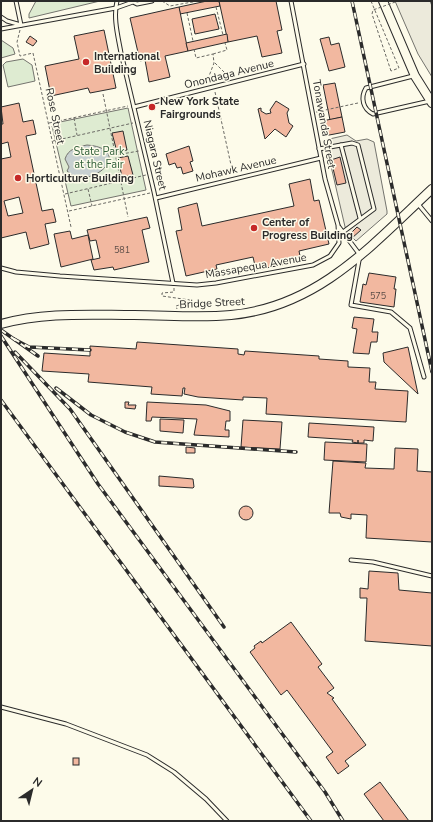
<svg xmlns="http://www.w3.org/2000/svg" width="433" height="822" font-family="'Nunito Sans',sans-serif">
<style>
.green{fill:#deebd1;stroke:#74746e}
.parking{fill:#eceadb;stroke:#74746e}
.water{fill:#c7d0d0;stroke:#74746e}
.building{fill:#f2b8a0;stroke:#2b2b2b;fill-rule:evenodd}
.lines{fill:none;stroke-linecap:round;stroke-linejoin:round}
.lane-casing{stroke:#2b2b2b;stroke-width:5}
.secondary-casing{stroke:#2b2b2b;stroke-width:10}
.path{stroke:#6a6964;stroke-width:1;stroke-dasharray:3 2;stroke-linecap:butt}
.lane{stroke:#fdfbea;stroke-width:3}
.secondary{stroke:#fdfbea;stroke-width:8}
.rail-casing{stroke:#2b2b2b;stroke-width:3.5}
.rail{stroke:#fdfbea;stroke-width:2;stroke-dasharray:6;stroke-linecap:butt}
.path-bridge{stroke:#6a6964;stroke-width:1;stroke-dasharray:3 2;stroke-linecap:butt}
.poi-dot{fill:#c62828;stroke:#fdfbea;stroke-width:1.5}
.labels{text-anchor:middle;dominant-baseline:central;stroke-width:3;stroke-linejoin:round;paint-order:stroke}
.number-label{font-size:9px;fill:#5d4e48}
.poi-label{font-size:11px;font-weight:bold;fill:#2b2b2b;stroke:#fdfbea;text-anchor:start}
.street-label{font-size:11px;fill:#2b2b2b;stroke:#fdfbea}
.park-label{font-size:11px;fill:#34623c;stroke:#fdfbea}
</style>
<rect width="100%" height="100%" fill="#fdfbea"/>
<g class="green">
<polygon points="36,1 100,1 29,18 29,14"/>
<polygon points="1,40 13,48 15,54 1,58"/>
<polygon points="23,59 32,65 35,81 8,87 3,65 6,62"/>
<polygon points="128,108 146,190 71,206 52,126 55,123"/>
</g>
<g class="parking">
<polygon points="395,1 430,1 432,6 432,77 418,54"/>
<polygon points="347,135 356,141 367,139 374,142 387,211 387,214 356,241 346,231 325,140"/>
</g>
<path class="water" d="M87,145C128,148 105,180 76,178L67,171L69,167L65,159C68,149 77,147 87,145Z"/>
<g class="building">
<polygon points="207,1 219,1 220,6 180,14 179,7"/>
<polygon points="219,1 276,1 282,30 277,31 282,53 262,57 257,36 228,42"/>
<polygon points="179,7 188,51 165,56 170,77 149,82 145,60 140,61 130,18"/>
<polygon points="215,14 219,29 195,34 192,19"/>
<polygon points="104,30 116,88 90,93 88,88 51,96 45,66 79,59 74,36"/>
<polygon points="227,34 228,42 188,51 186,43"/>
<polygon points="30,36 37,41 33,46 26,42"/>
<polygon points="329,37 331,45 339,43 345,67 329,71 320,39"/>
<polygon points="335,83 342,117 330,120 323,85"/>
<polygon points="276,101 289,109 287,113 289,123 293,126 286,137 275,129 265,139 258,109 261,108 261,111 266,114 271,113 270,110"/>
<path d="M19,103L23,122L33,120L36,134L26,136L42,211L53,209L56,222L45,224L49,244L30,249L26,232L1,238V159L11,157L8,142L1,144V124H3L1,107ZM19,197L23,213L8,216L4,201Z"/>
<polygon points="342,117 345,132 324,136 322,121"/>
<polygon points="123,131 127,150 117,152 112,133"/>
<polygon points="189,146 193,161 190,162 193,171 183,174 181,167 177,168 175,163 169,165 166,154"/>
<polygon points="128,156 133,175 122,177 118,158"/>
<polygon points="340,157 346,183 337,185 331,160"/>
<polygon points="310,179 314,201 319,200 329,244 299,251 301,261 256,270 253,257 216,265 217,269 186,276 176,231 182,230 178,208 197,203 202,226 294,206 289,184"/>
<polygon points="147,217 150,228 142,230 149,262 114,270 113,267 94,270 91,260 100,258 96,240 90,241 87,230"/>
<polygon points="357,227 361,230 352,238 349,235"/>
<polygon points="70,231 72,239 88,235 93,259 61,267 54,234"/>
<polygon points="369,273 396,277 394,289 396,289 394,307 360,302 363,284 366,285"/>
<polygon points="354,317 374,319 372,332 378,332 377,342 371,342 369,354 353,353 357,329 352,328"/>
<polygon points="137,342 238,349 238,354 244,355 245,351 319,356 319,359 348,361 348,367 370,368 369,382 376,382 375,389 408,391 406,422 266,414 267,398 243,397 243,400 198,397 184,394 185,388 183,388 182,396 151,394 152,387 88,382 89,374 42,371 44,353 90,356 90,346 136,349"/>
<polygon points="408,347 418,394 384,362 383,353"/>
<polygon points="125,402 129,402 128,405 136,405 135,409 125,408"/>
<polygon points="147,402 206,405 230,411 230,421 226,421 225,430 229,430 229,437 194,435 197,419 152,417 151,421 146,421"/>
<polygon points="160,419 184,420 183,433 160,431"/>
<polygon points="243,420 282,422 280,449 241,447"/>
<polygon points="309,423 374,427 373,441 364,440 364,443 358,443 358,440 358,443 352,442 353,440 308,437"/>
<polygon points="325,442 367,444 366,462 324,460"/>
<polygon points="186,447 195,448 195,453 186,453"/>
<polygon points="395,448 418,449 417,471 432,472 432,542 366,538 367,515 351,514 351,519 341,517 340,513 329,513 333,461 366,463 365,468 394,469"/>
<polygon points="159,476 193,479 194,487 193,488 159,486"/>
<circle cx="246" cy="513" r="7"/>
<polygon points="369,571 398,573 399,590 432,593 432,646 365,641 367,598 360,598 360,588 368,589"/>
<polygon points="291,622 322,664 318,667 334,688 327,693 334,698 332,699 366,745 345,761 349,766 338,774 326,757 333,752 287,690 281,695 250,652 255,648 254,646 261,641 262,643"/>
<rect x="73" y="758" width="6" height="7"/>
<polygon points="380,782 409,821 384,821 364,794"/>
</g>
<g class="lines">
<g class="lane-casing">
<g id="lane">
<path d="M117,1C113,18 118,36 121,53L154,192L173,283"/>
<polyline points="1,17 7,21 21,25 16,1"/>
<polyline points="1,29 116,8 133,2 137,4 152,1"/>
<path d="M413,76L366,88C360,98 363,109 373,114L430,101"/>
<polyline points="134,107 304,64"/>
<polyline points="341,145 360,218"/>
<polyline points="319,149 352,143 358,145 374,209 343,232"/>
<polyline points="156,198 321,158"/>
<polyline points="418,204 432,221"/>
<polyline points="339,227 360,255 351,305 391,312 410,328 424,377"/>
<polyline points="1,268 16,272 60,276 197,285 216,283 313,265 330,256 339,243 338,225 325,179 291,1"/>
<polyline points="351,560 373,562 432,576"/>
<polyline points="1,707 66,724 147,755 174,772 206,799 227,821"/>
</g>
</g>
<g class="secondary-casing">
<g id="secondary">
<polyline points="383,1 415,76 432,103"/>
<path d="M1,324C44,312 89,315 134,315C166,315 199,318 231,315C318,307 372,245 432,189"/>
</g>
</g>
<g class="path">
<polyline points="162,1 170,6 198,1"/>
<polyline points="371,1 399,68 391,71"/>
<polyline points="216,7 223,35"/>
<polyline points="187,13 193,41"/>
<polyline points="20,30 17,42 20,56 33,53 71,227"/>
<polyline points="194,49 196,58 213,54 214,63 206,84"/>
<polyline points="213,54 227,50 225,43"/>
<polyline points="215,63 230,78"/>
<polyline points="215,92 233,174"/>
<polyline points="103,94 128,217"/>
<polyline points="316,112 358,103"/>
<polyline points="74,118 77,135"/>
<polyline points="49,123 128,106"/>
<polyline points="53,141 133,123"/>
<polyline points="116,155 139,151"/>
<polyline points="88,189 92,206"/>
<polyline points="65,194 146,175"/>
<polyline points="69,211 150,193"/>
<polyline points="174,288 174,292 162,293 162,296 190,300 189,302 176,306 177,309"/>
</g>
<use href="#lane" class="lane"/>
<use href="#secondary" class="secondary"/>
<g class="rail-casing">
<g id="rail">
<polyline points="352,1 432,372"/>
<polyline points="1,330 38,356"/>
<polyline points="1,336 98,484 325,792 343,821"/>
<polyline points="14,339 29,347 90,350"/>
<polyline points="15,352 70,409 224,627"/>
<polyline points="56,388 91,415 125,432 155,442 296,452"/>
<polyline points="1,400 311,821"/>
</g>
</g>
<use href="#rail" class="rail"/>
<polyline class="path-bridge" points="391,71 372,14 373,10 398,1"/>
</g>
<g class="poi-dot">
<circle cx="86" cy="62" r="4"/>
<circle cx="152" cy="107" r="4"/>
<circle cx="18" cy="178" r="4"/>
<circle cx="254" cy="228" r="4"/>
</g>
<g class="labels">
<g class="number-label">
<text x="122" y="250">581</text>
<text x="378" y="296">575</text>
</g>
<g class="poi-label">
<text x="94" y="56">International<tspan x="94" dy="13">Building</tspan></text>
<text x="160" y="101">New York State<tspan x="160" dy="13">Fairgrounds</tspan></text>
<text x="26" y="178">Horticulture Building</text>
<text x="262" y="222">Center of<tspan x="262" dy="13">Progress Building</tspan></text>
</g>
<g class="street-label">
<text transform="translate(229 74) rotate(-14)">Onondaga Avenue</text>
<text transform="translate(55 116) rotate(78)">Rose Street</text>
<text transform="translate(324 124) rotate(80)">Tonawanda Street</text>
<text transform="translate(155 155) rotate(77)">Niagara Street</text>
<text transform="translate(236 169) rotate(-13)">Mohawk Avenue</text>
<text transform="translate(256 266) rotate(-10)">Massapequa Avenue</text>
<text transform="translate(212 303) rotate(-3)">Bridge Street</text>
</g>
<g class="park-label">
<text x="99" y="151">State Park<tspan x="99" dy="13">at the Fair</tspan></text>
</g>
</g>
<rect width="433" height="822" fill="none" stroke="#2b2b2b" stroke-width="4"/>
<g transform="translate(32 790) rotate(35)" stroke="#fdfbea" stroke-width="3" paint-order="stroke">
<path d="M0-3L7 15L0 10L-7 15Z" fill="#2b2b2b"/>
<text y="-6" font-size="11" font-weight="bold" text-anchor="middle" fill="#2b2b2b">N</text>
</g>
</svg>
